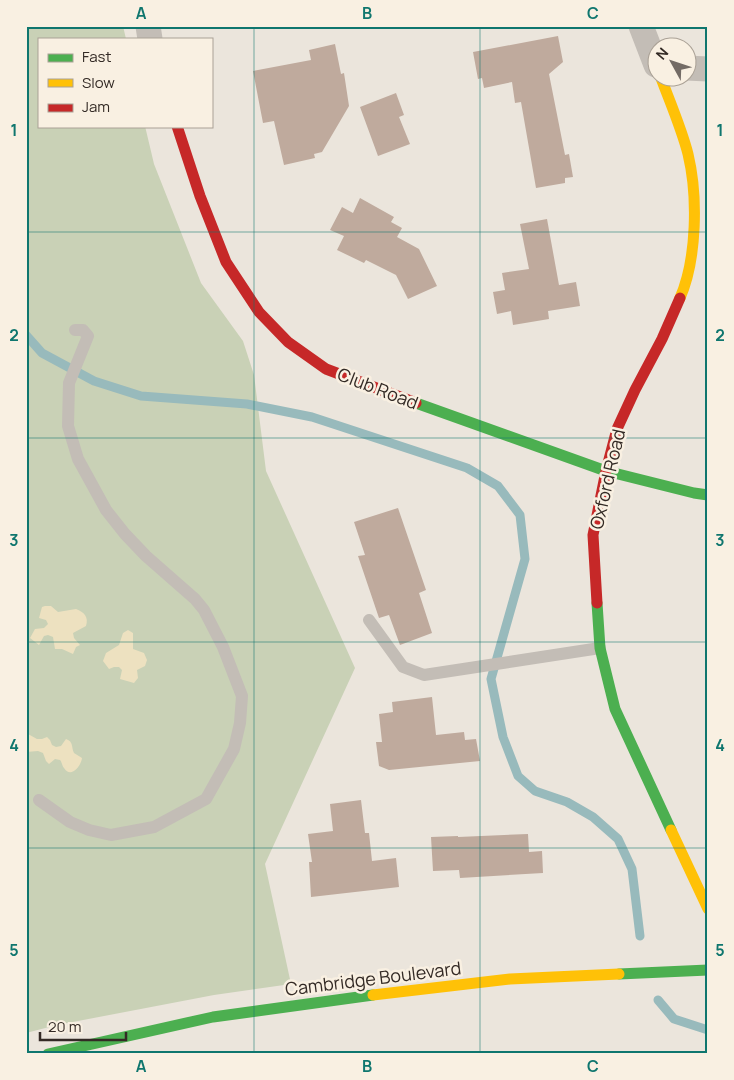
<svg xmlns="http://www.w3.org/2000/svg" width="734" height="1080" font-family="Manrope,sans-serif">
<style>
.green{fill:#c9d1b6}
.sand{fill:#ede1c0}
.lines{fill:none;stroke-linecap:round;stroke-linejoin:round}
.stream{stroke:#98babc;stroke-width:9}
.building{fill:#bfaa9d}
.lane{stroke:#c3bdb6;stroke-width:12}
.street{stroke:#c3bdb6;stroke-width:25}
.fast{stroke:#4caf50;stroke-width:11}
.slow{stroke:#ffc107;stroke-width:11}
.jam{stroke:#c62828;stroke-width:11}
.grid{fill:none;stroke:#0f766e;stroke-width:1;stroke-opacity:0.55}
.labels{text-anchor:middle;dominant-baseline:central;stroke-width:5;stroke-linejoin:round;paint-order:stroke}
.street-label{font-size:18px;fill:#332a25;stroke:#f9f0e2}
.neatline{fill:none;stroke:#0f766e;stroke-width:2}
.grid-label{font-size:16px;text-anchor:middle;font-weight:bold;fill:#0f766e}
</style>
<rect width="100%" height="100%" fill="#ebe5dc"/>
<polygon class="green" points="26,26 123,26 126,39 39,39 39,126 145,126 154,164 201,283 243,341 254,375 266,471 355,668 265,864 291,984 214,995 57,1025 26,1033"/>
<g class="sand">
<path d="M45,606H51L58,612L76,609C84,612 89,617 86,626L73,633L74,638L80,645L76,647L73,654L62,649H55L53,637L48,635L44,636L39,645L30,638L35,629L44,628L48,624L46,620L39,618L42,607Z"/>
<polygon points="128,630 133,633 133,649 144,653 147,660 145,666 137,670 138,678 134,683 120,679 122,670 119,667 114,667 109,669 103,661 106,653 119,645 123,633"/>
<path d="M28,734L37,739H42L47,737L50,740L52,745L56,747L61,746L66,739C74,742 71,747 74,753L82,758C81,766 71,779 64,768C62,766 62,762 60,760L55,759L49,764L46,761L43,753L38,751L26,752V735Z"/>
</g>
<g class="lines">
<g class="stream">
<polyline points="26,335 42,353 94,381 141,396 247,404 312,417 467,468 498,486 520,515 525,559 491,679 503,737 518,776 535,791 567,802 593,817 618,839 632,869 640,936"/>
<polyline points="658,1000 674,1019 708,1030"/>
</g>
</g>
<g class="building">
<polygon points="558,36 563,62 549,74 565,155 569,154 573,177 565,178 565,183 536,188 521,102 515,103 512,82 484,88 482,78 478,79 473,52"/>
<polygon points="335,44 341,74 344,73 349,106 322,152 314,154 315,158 284,165 274,121 263,123 253,71 311,60 309,50"/>
<polygon points="396,93 404,115 399,117 410,144 378,156 360,107"/>
<polygon points="360,198 394,217 391,222 402,228 397,237 419,249 437,286 408,299 396,275 366,260 364,263 337,250 344,236 330,230 342,207 353,213"/>
<polygon points="547,219 559,285 576,282 580,306 548,311 549,319 513,325 511,311 497,314 493,292 505,290 502,273 529,269 520,224"/>
<polygon points="398,508 426,590 419,593 432,633 400,645 389,615 379,618 358,556 365,555 354,522"/>
<polygon points="432,697 436,735 464,732 465,740 476,739 480,761 389,770 379,766 376,742 382,742 379,714 393,712 392,702"/>
<polygon points="361,800 365,833 369,833 372,861 396,858 399,887 311,897 309,862 312,862 308,834 333,831 330,804"/>
<polygon points="528,834 529,852 542,851 543,873 460,878 459,870 433,871 431,837 458,836 458,837"/>
</g>
<g class="lines">
<g class="lane">
<polyline points="369,620 403,667 424,675 600,648"/>
<polyline points="39,800 70,822 89,830 111,835 154,827 206,799 234,749 240,723 242,696 223,647 204,610 195,599 146,556 125,534 106,510 78,459 68,426 69,383 88,336 83,330 75,330"/>
</g>
<g class="street">
<polyline points="148,26 150,39"/>
<polyline points="641,26 656,65"/>
<polyline points="686,68 708,69"/>
</g>
<g class="fast">
<polyline points="416,403 606,471 694,493 708,495"/>
<polyline points="597,603 600,648 615,709 671,830"/>
<polyline points="619,974 708,970"/>
<polyline points="48,1054 213,1017 373,995"/>
</g>
<g class="slow">
<path d="M661,78C670,102 682,130 688,154C698,196 697,259 680,298"/>
<polyline points="671,830 708,909"/>
<polyline points="373,995 510,979 619,974"/>
</g>
<g class="jam">
<polyline points="177,126 200,196 226,262 259,312 288,342 326,369 416,403"/>
<polyline points="597,603 593,535 606,471 617,429 635,390 662,339 680,298"/>
</g>
</g>
<path class="grid" d="M254,26V1054M480,26V1054M26,232H708M26,438H708M26,642H708M26,848H708"/>
<g class="labels">
<g class="street-label">
<text transform="translate(378 388) rotate(21)">Club Road</text>
<text transform="translate(607 479) rotate(-77)">Oxford Road</text>
<text transform="translate(373 978) rotate(-7)">Cambridge Boulevard</text>
</g>
</g>
<rect width="734" height="1080" fill="none" stroke="#f9f0e2" stroke-width="55"/>
<rect x="38" y="38" width="175" height="90" fill="#f9f0e2" stroke="#aaa196"/>
<rect x="48" y="54" width="25" height="8" fill="#4caf50" stroke="#aaa196"/>
<text x="82" y="62" font-size="15" fill="#332a25">Fast</text>
<rect x="48" y="79" width="25" height="8" fill="#ffc107" stroke="#aaa196"/>
<text x="82" y="88" font-size="15" fill="#332a25">Slow</text>
<rect x="48" y="104" width="25" height="8" fill="#c62828" stroke="#aaa196"/>
<text x="82" y="112" font-size="15" fill="#332a25">Jam</text>
<g transform="translate(672 62) rotate(310)"><circle r="24" fill="#f9f0e2" stroke="#aaa196"/>
<path d="M0-4L9 19L0 12L-9 19Z" fill="#736b65"/>
<text y="-8" font-size="14" font-weight="bold" text-anchor="middle" fill="#332a25">N</text>
</g>
<path d="M40 1032v8h86v-8" fill="none" stroke="#332a25" stroke-width="2.5"/>
<text x="48" y="1032" font-size="15" fill="#332a25" stroke="#f9f0e2" stroke-width="4" paint-order="stroke">20 m</text>
<rect x="28" y="28" width="678" height="1024" class="neatline"/>
<g class="grid-label">
<text x="141" y="19">A</text>
<text x="367" y="19">B</text>
<text x="593" y="19">C</text>
<text x="14" y="136">1</text>
<text x="720" y="136">1</text>
<text x="14" y="341">2</text>
<text x="720" y="341">2</text>
<text x="14" y="546">3</text>
<text x="720" y="546">3</text>
<text x="14" y="751">4</text>
<text x="720" y="751">4</text>
<text x="14" y="956">5</text>
<text x="720" y="956">5</text>
<text x="141" y="1072">A</text>
<text x="367" y="1072">B</text>
<text x="593" y="1072">C</text>
</g>
</svg>
